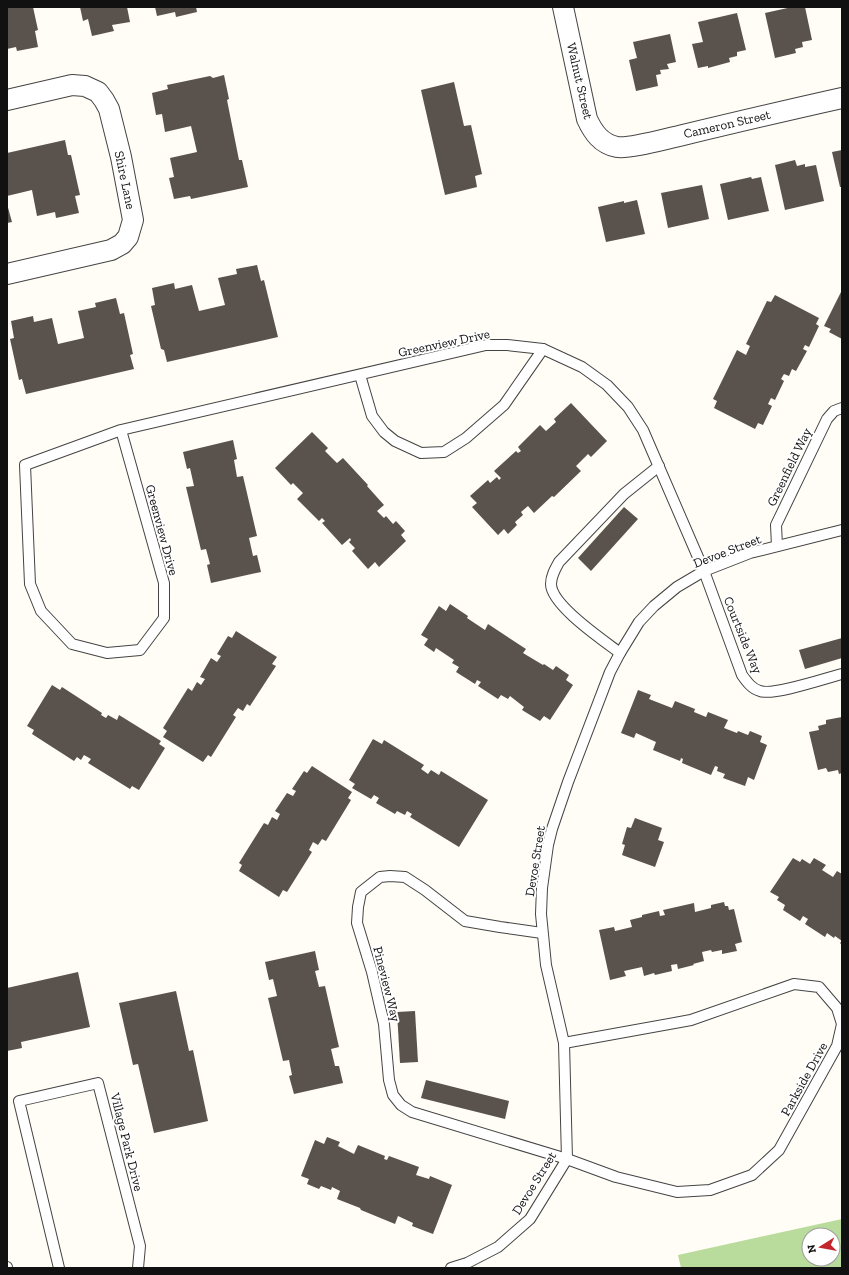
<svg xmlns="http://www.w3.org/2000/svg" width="849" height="1275" font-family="'Zilla Slab',serif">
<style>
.forest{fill:#b9dc9c;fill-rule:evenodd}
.building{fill:#5a524d}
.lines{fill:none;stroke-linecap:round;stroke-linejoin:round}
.lane-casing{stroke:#444;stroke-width:12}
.street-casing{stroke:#444;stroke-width:22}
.lane{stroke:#fff;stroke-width:10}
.street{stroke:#fff;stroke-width:20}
.labels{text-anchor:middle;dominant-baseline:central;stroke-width:4;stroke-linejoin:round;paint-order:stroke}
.street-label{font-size:13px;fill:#111;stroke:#fff}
</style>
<rect width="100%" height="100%" fill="#fffdf5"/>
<path class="forest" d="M842,1219V1268H681L678,1255ZM809,1235H833V1259H809Z"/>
<g class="building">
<polygon points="7,7 33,7 38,30 35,31 38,47 17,51 16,47 7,49"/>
<polygon points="80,7 127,7 130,22 112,25 114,31 92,36 88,19 83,21"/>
<polygon points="155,7 196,7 197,12 176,17 175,12 157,16"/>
<polygon points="792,7 805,7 812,40 802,42 803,47 795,49 796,53 775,58 765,13"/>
<polygon points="737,13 746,50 737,52 737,56 729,58 730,62 708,68 708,66 698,68 692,44 703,42 698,22"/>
<polygon points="670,34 676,62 667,64 669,69 660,70 661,74 656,75 658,86 636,91 629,60 637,58 633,42"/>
<polygon points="224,75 229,99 227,100 239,160 242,160 248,187 191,199 190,196 174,199 169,178 174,177 170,158 197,152 191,126 165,132 162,114 156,115 152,93 168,89 167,85 210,76 213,78"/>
<polygon points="454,82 464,126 471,125 482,174 475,176 477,187 445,195 421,90"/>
<polygon points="65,140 68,155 71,155 80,195 75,196 79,213 56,218 55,212 37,216 32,190 7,196 7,153"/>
<polygon points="842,150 842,187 840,187 832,152"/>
<polygon points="795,160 797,166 805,164 805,167 816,165 824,201 785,210 775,165"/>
<polygon points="751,177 752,179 761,177 769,211 728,220 720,184"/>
<polygon points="702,185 709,219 668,228 661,193"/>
<polygon points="637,200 645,234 606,242 598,207 624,201 624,203"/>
<polygon points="7,204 12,222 7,223"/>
<polygon points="257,265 261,281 264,280 278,337 167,362 164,350 161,349 151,306 155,305 152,288 174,283 175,289 192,285 199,311 225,305 218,278 237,274 236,269"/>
<polygon points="842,290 842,339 829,332 831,329 824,326"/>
<polygon points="775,295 819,318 816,324 819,326 809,347 805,345 803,349 807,351 796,371 792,369 789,376 784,374 781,379 784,381 775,400 771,398 768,404 772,406 763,425 758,423 755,429 714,408 717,401 713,399 737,350 746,355 750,346 746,344 767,301 771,302"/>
<polygon points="116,298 120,314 124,313 133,354 130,355 134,369 26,394 22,379 19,380 10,339 14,338 11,321 33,316 34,322 52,318 58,344 84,338 78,311 96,307 95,303"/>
<polygon points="571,403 607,441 591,457 588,454 576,466 581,471 554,497 552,496 534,513 528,506 521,512 523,515 515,522 517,525 508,534 504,529 498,535 472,507 477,503 470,496 488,480 490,483 497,477 499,480 501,478 494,471 516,451 518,453 521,451 518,447 540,425 546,431 556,422 554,419"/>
<polygon points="312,432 328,448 325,451 337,463 343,458 368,485 367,486 384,505 377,511 384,518 386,516 393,524 396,521 405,531 401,535 406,541 379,567 375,562 368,569 352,551 355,548 349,542 351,540 350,538 342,545 322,523 325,521 322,518 319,521 297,499 303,493 293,483 291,485 275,468"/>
<polygon points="233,440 237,459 234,460 237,477 243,476 257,536 249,538 253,556 257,555 261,572 211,583 207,565 210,564 206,549 201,550 186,487 194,486 190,468 187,469 183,452"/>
<polygon points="624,507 638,519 591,571 578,558"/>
<polygon points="450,604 468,616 467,618 485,630 488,624 526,649 523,653 543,665 544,664 553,670 556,666 569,675 566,680 573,685 550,720 544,716 540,721 522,710 524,707 510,696 508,699 501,695 498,699 478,686 481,682 477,680 475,684 456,672 459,667 452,663 454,660 436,648 434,652 424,645 428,639 421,635 439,606 446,611"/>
<polygon points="236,631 277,657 272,664 276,666 250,706 247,704 243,711 238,708 233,715 236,717 211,757 208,755 203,762 163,737 167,731 163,728 188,688 192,691 197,682 201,685 205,679 200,677 211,658 217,662 221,656 217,654 228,636 232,638"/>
<polygon points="842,638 842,658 805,669 799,650"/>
<polygon points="52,685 60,690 62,687 102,713 101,715 106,718 108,715 117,720 119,715 161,741 159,744 165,748 139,790 132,786 130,789 88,763 91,759 84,755 81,760 77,757 74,761 32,734 34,730 27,726"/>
<polygon points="638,690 651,695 649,699 672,708 675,701 695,709 694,712 706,717 708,712 728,720 724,728 737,733 738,731 748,735 750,731 762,736 760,742 767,745 754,780 748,777 745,786 723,778 725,774 717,771 718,767 715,766 711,775 682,763 683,759 681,758 680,761 653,750 656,742 636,733 634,738 621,733"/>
<polygon points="842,717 842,773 839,774 838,770 828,772 826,768 818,770 809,732 819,730 818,726 826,724 826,720"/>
<polygon points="373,739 382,744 384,740 424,765 421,769 428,774 431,770 439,775 441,771 488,800 459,847 410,817 412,814 407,811 405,815 397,811 395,814 376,803 379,798 374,795 371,799 352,788 355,784 349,780"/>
<polygon points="312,766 352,792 348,798 351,800 326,841 322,839 318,845 313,842 309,850 312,852 287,892 283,890 279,897 239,871 242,865 239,863 264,823 268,825 272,817 277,820 280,814 275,811 287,793 293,796 296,791 292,789 304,771 307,773"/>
<polygon points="635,818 662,828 658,840 664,842 655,867 622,855 625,845 622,844 627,827 631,828"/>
<polygon points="793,858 800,862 802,859 810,864 814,858 826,865 822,870 833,877 837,871 842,874 842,945 840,943 842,941 835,936 834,938 827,933 825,937 805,924 808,919 803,916 800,921 783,910 785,905 777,900 779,897 770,892"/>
<polygon points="724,902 725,906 728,906 729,910 734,909 742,942 735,944 737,951 722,954 722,950 712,952 711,950 702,952 704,961 693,964 694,965 678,969 677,964 671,965 672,971 655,975 654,973 644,976 642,967 624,971 626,976 610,980 599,930 614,927 615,931 632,927 630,920 642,917 642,915 659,911 660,916 665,915 663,910 694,903 695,912 711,908 711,905"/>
<polygon points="315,951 319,970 315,971 319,987 325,986 339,1047 331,1049 335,1066 339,1066 343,1083 294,1094 289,1076 292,1075 289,1060 283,1061 268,998 277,996 273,979 269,980 265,962"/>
<polygon points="78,972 90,1027 21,1042 22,1048 7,1051 7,988"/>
<polygon points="176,991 189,1051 193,1050 208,1121 154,1133 138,1064 133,1065 119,1003"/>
<polygon points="415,1011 418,1062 400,1063 397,1012"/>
<polygon points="426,1080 509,1101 505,1119 421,1098"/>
<polygon points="327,1137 340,1142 338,1146 354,1154 358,1145 385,1156 384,1159 387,1160 389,1156 419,1167 416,1175 429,1179 430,1176 452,1185 433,1234 412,1226 413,1223 398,1216 395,1224 361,1210 360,1208 337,1199 340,1191 332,1187 331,1190 321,1186 319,1189 307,1184 309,1179 301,1176 315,1140 324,1144"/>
</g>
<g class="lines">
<g class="lane-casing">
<g id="lane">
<polyline points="360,375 372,416 384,432 395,441 421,453 444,452 466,438 504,405 543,349"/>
<path d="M121,430L164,583V618L140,650L107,653L72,644L41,611L30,584L25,465L121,430L486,345H507L543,349L582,367L607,385L628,407L643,430L704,571L742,675C747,682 752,689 760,691C774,696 826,678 842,674"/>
<polyline points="777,546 776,525 827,419 834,411 842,408"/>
<path d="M620,653C603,640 551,605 551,584C551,576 555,569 559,562L624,494L659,466"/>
<polyline points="542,933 500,927 465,921 425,890 405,877 390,876 380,877 361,892 358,907 357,923 372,972 384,1024 389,1080 393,1095 401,1105 412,1112 567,1159 616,1177 677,1192 710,1190 752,1175 779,1150 837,1046 842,1024 837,1008 819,987 794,984 691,1020 564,1043"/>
<polyline points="7,1267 7,1268"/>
<polyline points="59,1268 19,1101 98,1083 140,1246 138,1268"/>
<polyline points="451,1268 467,1263 498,1247 530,1219 567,1159 564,1043 546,965 541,914 542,888 548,845 552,829 568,782 610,672 620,653 639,622 654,606 677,587 704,571 750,553 842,530"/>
</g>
</g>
<g class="street-casing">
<g id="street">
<path d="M563,7L587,119C593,132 601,144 617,147C629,149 665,139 679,136C733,123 788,110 842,98"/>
<polyline points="7,100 72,85 85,86 98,92 104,100 109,109 121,157 133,220 128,237 122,244 111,250 7,274"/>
</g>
</g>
<use href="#lane" class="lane"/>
<use href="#street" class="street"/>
</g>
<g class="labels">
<g class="street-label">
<text transform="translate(580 81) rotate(77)">Walnut Street</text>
<text transform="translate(727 124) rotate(-13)">Cameron Street</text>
<text transform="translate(125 180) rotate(78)">Shire Lane</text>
<text transform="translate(444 343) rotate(-12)">Greenview Drive</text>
<text transform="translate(789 467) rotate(-64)">Greenfield Way</text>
<text transform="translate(162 530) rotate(75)">Greenview Drive</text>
<text transform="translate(727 551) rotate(-21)">Devoe Street</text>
<text transform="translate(743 635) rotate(68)">Courtside Way</text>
<text transform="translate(535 861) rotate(-81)">Devoe Street</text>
<text transform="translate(387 984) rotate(76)">Pineview Way</text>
<text transform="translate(804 1079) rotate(-61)">Parkside Drive</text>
<text transform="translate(127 1142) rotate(76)">Village Park Drive</text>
<text transform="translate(534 1183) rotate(-58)">Devoe Street</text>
</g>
</g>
<rect width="849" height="1275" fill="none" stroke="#111111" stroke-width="16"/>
<g transform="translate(821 1247) rotate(259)"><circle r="19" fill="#ffffff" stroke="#a0a0a0"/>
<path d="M0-3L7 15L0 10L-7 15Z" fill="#c4262e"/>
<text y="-6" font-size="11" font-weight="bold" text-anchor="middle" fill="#111111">N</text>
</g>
</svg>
